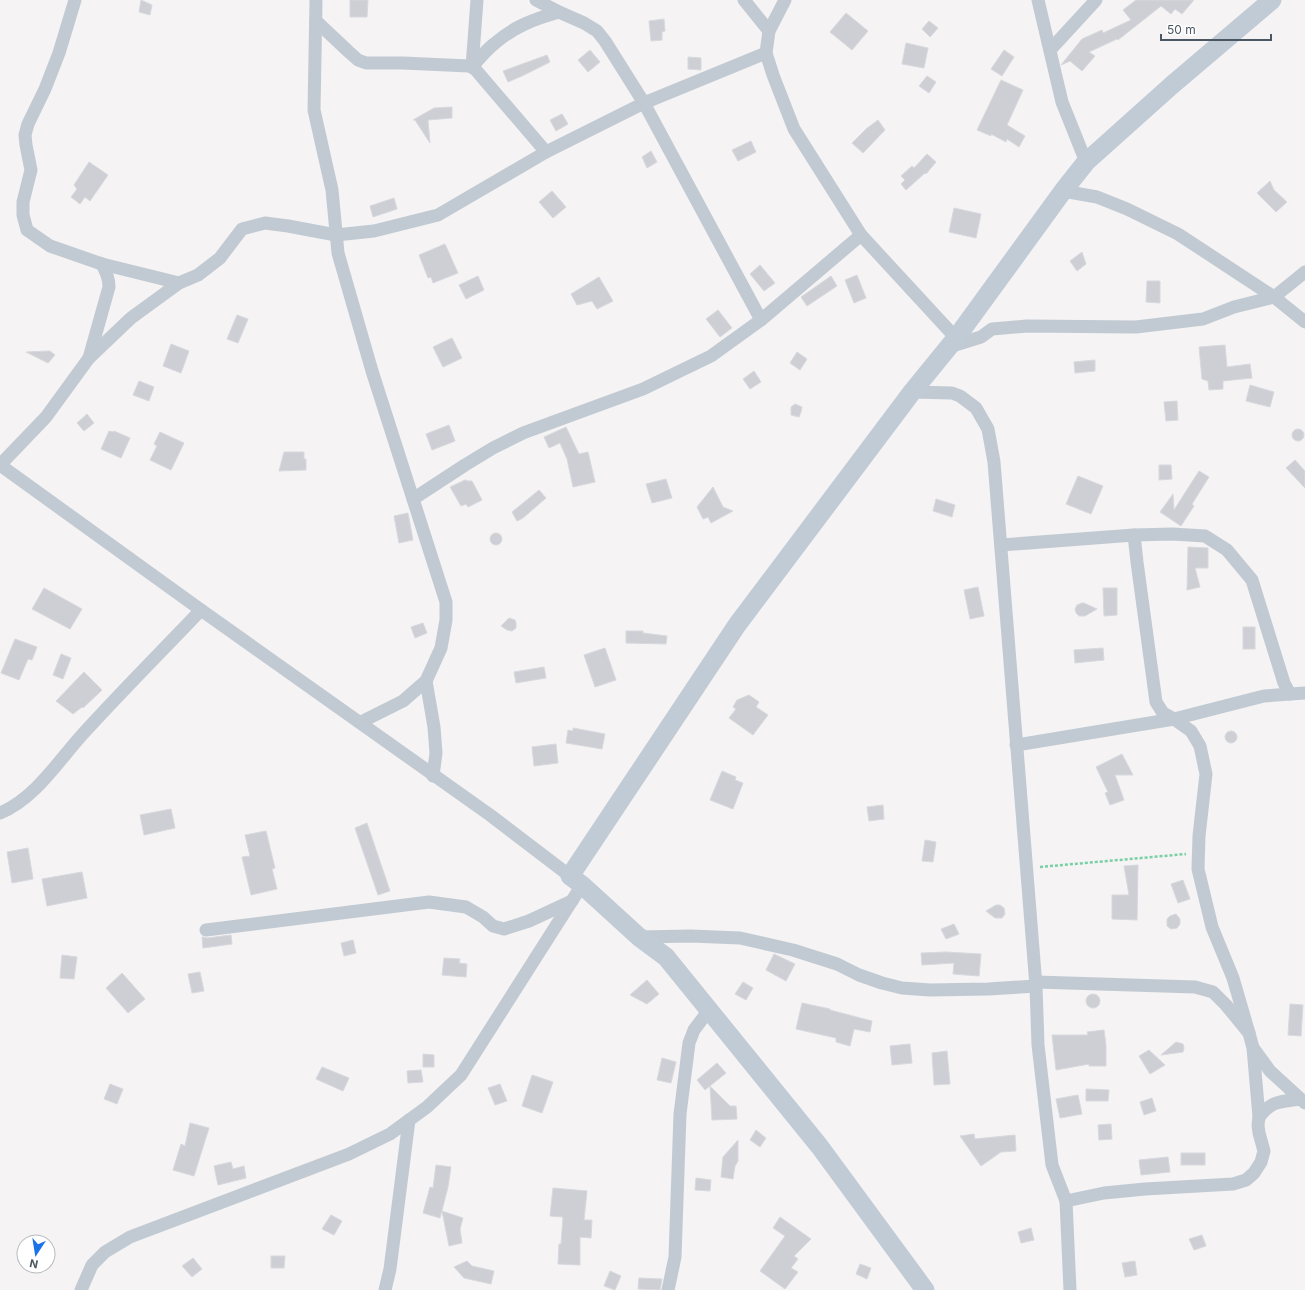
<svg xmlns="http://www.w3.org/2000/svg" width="1305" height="1290" font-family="Inter,sans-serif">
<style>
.building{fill:#cdcfd5;stroke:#d7d9de}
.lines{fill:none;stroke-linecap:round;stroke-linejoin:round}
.path{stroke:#7ad0a6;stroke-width:2.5;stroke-dasharray:3 2;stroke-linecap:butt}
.street{stroke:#c1cad2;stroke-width:13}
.secondary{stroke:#c1cbd6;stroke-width:19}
</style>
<rect width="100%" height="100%" fill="#f5f3f3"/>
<g class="building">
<polygon points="141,0 152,5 150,15 139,12"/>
<polygon points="350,0 368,0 367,17 350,17"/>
<polygon points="1136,0 1194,0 1182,14 1175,9 1171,14 1161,6 1118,40 1117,39 1089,52 1095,56 1082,71 1070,61 1061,65 1082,39 1102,30 1103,33 1131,20 1123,10"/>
<polygon points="846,13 868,31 852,50 830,32"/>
<polygon points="664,19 665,31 662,32 662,40 651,41 649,21"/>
<polygon points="929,21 938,28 930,37 922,29"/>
<polygon points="906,43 928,48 924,68 902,64"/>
<polygon points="590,50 600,62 588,72 578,60"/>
<polygon points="1004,50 1014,57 1002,76 991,69"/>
<polygon points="547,55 550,62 522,76 508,82 503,71"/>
<polygon points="688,57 701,58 701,70 688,69"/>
<polygon points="927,76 936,82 929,93 919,86"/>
<polygon points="1001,80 1023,90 1007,125 1025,136 1019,147 1007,139 1006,142 991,134 991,136 977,130"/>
<polygon points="452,107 452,118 428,120 430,143 415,120 413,120 434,108"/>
<polygon points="562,114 568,124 556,131 550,120"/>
<polygon points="878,120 885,130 863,153 852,143 866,129"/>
<polygon points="751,141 756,152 738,161 732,150"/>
<polygon points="651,151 657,162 647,168 642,157"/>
<polygon points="927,154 936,162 926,174 925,173 906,190 901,184 905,180 901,176 912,166 914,168"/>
<polygon points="89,162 108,175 90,201 85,197 80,204 71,197 77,189 74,185"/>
<polygon points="1270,181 1274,190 1287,202 1276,212 1257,193"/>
<polygon points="552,191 566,207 553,218 539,202"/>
<polygon points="394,198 397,209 373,217 370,206"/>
<polygon points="954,208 981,214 976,238 949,232"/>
<polygon points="445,244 458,273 433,283 431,277 428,278 419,255"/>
<polygon points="1082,252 1086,264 1077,271 1070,261"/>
<polygon points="760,265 775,283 764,291 750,274"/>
<polygon points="857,275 866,298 854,303 845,280"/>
<polygon points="478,276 484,290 466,299 459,285"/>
<polygon points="831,276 837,286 807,306 801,297"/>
<polygon points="599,277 613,301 597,309 592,301 577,305 571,294"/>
<polygon points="1147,281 1160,281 1160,303 1146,302"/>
<polygon points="718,310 732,328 720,337 706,319"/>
<polygon points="237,315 248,319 238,343 227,339"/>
<polygon points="452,338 462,358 443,367 433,347"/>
<polygon points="171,344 189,351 181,373 163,366"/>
<polygon points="1225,345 1227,367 1250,364 1252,378 1223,381 1223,389 1209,390 1208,381 1202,379 1199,347"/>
<polygon points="50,351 55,355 48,363 26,352"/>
<polygon points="797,352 807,359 800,370 790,363"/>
<polygon points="1095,360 1095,371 1075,373 1074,362"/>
<polygon points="754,371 761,382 750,389 743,379"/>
<polygon points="139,381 154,387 149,401 133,395"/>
<polygon points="1250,385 1274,392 1270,407 1246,401"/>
<polygon points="1177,401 1178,420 1166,421 1164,402"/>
<polygon points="795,404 802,407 801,412 799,417 791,415 791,407"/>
<polygon points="87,414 94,423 84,431 77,423"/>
<polygon points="449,425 455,441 432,450 426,434"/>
<polygon points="566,427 579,454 588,452 595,482 573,487 567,459 560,443 549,448 544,437"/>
<circle cx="1298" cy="435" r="6"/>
<polygon points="109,431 113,432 114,431 130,438 121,458 101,449"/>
<polygon points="160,432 184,443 171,470 150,460 157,446 154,444"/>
<polygon points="284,452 304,452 304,459 306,459 306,470 279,471"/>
<polygon points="1295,460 1305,471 1305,488 1286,468"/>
<polygon points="1159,465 1171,465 1172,479 1159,480"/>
<polygon points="1199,471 1209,477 1192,504 1194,506 1181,526 1160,512 1173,494 1174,510"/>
<polygon points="1078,476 1103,486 1091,514 1066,504"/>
<polygon points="666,479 672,498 652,503 646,484"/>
<polygon points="465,480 468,481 472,481 482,500 468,507 466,504 461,506 450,487"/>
<polygon points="713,487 723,507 733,511 711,523 708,517 703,519 697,507"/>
<polygon points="539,490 546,498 523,518 517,521 512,512"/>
<polygon points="936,499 955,505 952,517 933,511"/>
<polygon points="408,513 413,540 399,543 394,516"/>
<circle cx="496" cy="539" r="6"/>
<polygon points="1188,547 1208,548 1208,568 1195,568 1200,587 1187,590"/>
<polygon points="978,587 984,616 970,619 964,590"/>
<polygon points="44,588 82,609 70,629 32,609"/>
<polygon points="1103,588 1117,588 1117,615 1104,616"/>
<polygon points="1082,603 1084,603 1097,609 1085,616 1079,616 1076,613 1075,609 1077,605"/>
<polygon points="509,618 515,620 516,623 516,628 512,631 507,630 501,626"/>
<polygon points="423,623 427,633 415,638 411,627"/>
<rect x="1243" y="627" width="12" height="22"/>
<polygon points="626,631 643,631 643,633 667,636 666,644 626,643"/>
<polygon points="15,639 37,647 32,660 28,659 19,680 1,673"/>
<polygon points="605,648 616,680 595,687 584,655"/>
<polygon points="1103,648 1104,660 1075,663 1074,650"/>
<polygon points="61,654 71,658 63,679 53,675"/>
<polygon points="544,667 546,678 516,683 514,672"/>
<polygon points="84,672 102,690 83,708 82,707 73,714 56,701"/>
<polygon points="749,695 759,702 756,707 768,715 753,735 729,718 736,709 733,707 737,700"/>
<polygon points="573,728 605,734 602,749 566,743 568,730 573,731"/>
<circle cx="1231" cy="737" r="6"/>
<polygon points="556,744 558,763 534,766 532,747"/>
<polygon points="1122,754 1133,775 1115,775 1124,800 1110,805 1105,793 1108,792 1096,767"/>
<polygon points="722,771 736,777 735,780 743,783 733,809 710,800"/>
<polygon points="883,805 884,819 869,821 867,807"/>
<polygon points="171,809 175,828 144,835 140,815"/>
<polygon points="367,823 390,891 378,895 355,828"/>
<polygon points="266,831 275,868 272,869 277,889 251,895 242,857 250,856 245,835"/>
<polygon points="925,840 936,842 933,862 922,861"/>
<polygon points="28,848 33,879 12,883 7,852"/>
<polygon points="1138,865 1137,920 1112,919 1112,895 1129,895 1124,866"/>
<polygon points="82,872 87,898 47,906 42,879"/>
<polygon points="1183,880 1190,899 1178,903 1171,884"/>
<polygon points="996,905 1000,905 1004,908 1005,914 1002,918 995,918 986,911"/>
<polygon points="1176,914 1180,919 1180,924 1177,928 1171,929 1167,926 1167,919 1170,916"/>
<polygon points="954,924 959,934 946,939 941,929"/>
<polygon points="231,935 232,944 203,948 202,937 207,938"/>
<polygon points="353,940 356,953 344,956 341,943"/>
<polygon points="946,952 981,954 979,976 953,974 954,963 922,965 921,953"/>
<polygon points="774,954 795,964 786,981 766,970"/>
<polygon points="62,955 77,957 74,979 60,978"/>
<polygon points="444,958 460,959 459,963 467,964 466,977 442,975"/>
<polygon points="200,972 204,991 192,993 188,974"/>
<polygon points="122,973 145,999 128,1013 106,988"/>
<polygon points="647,980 659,994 647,1004 630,995"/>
<polygon points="743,982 753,988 746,1000 735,994"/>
<circle cx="1093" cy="1001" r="7"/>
<polygon points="802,1003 830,1009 830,1010 872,1021 870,1032 854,1029 850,1046 836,1042 836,1038 796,1029"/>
<polygon points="1290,1004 1303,1005 1301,1036 1288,1035"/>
<polygon points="1104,1030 1106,1045 1106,1066 1089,1066 1089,1064 1056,1070 1052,1035 1088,1035 1087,1032"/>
<polygon points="1176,1042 1183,1044 1184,1048 1183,1052 1161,1055"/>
<polygon points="910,1044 912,1063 892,1065 890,1046"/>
<polygon points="1149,1050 1165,1065 1150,1074 1139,1056"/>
<polygon points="947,1051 950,1084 934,1085 932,1053"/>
<polygon points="423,1054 434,1055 434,1067 423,1067"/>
<polygon points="662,1058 676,1062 671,1083 657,1080"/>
<polygon points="717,1063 726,1073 705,1090 697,1080"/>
<polygon points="322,1067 349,1078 343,1091 316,1079"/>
<polygon points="421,1070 423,1082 408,1083 407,1071"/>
<polygon points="532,1075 553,1082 542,1113 522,1106"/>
<polygon points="110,1084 123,1089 117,1104 104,1099"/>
<polygon points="500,1084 507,1101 495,1105 488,1088"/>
<polygon points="710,1086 730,1106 736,1106 737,1119 712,1120"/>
<polygon points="1086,1089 1109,1090 1108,1101 1086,1101"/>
<polygon points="1078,1095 1082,1114 1060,1118 1056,1099"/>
<polygon points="1152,1098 1156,1111 1144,1115 1140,1102"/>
<polygon points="190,1123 209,1128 194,1176 173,1170 181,1144 185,1146"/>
<polygon points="1111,1124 1112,1139 1099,1140 1098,1125"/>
<polygon points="756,1130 766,1138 760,1147 750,1140"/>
<polygon points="974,1134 975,1139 1015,1135 1016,1151 1001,1152 981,1166 960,1136"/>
<polygon points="738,1140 738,1161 735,1166 733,1179 721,1177 723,1157"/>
<rect x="1181" y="1153" width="24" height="12"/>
<polygon points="1168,1157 1170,1172 1141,1175 1139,1160"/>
<polygon points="231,1162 233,1169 244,1166 246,1178 218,1185 214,1166"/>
<polygon points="436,1165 451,1167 448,1187 440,1218 423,1213 430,1187 433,1188"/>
<polygon points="696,1178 711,1180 710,1191 695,1190"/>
<polygon points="553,1188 587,1191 584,1220 592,1220 591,1238 580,1237 580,1265 558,1264 559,1244 561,1244 563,1217 550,1216"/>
<polygon points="442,1211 463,1218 460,1229 462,1243 449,1246"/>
<polygon points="331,1215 342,1221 334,1235 322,1229"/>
<polygon points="780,1217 811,1239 794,1256 798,1259 791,1268 798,1272 785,1289 760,1271 785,1236 773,1228"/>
<polygon points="1031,1228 1034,1240 1021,1243 1018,1232"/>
<polygon points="1202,1235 1206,1246 1194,1250 1189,1239"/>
<polygon points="271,1256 285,1256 284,1268 271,1268"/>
<polygon points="193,1258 202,1269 192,1277 182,1266"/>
<polygon points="467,1261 472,1266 494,1271 491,1284 464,1278 454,1267"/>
<polygon points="1135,1261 1137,1275 1125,1277 1122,1263"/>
<polygon points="860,1264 871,1268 867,1279 856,1274"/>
<polygon points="610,1271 621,1276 615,1290 604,1286"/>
<polygon points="639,1278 662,1279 660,1290 638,1289"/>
</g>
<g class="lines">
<polyline class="path" points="1040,867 1186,854"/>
<g class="street">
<polyline points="75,0 59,53 45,89 28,124 25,135 26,145 31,170 23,202 23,215 27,230 50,246 102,264 179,283"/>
<polyline points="316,0 314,110 332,190 338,253 372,371 446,602 446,620 441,648 426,681 403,701 361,722"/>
<polyline points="536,0 559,12 584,23 597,31 605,41 644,103 761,320"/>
<polyline points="744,0 769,31"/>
<polyline points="785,0 769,31 766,53 773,75 794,129 861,235 956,338"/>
<polyline points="1038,0 1062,102 1086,162"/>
<polyline points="316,21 349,52 358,60 366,63 403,63 469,66 475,69 546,152"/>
<polyline points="1050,50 1096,0"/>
<path d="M472,67C479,59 486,50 494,44C513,27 534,19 559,12"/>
<polyline points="472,67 477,0"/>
<polyline points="1063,191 1097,197 1127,209 1178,234 1274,297 1305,322"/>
<polyline points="949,347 981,337 992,329 1027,326 1136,327 1203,319 1234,307 1274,297 1305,272"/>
<path d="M89,358L109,287C109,278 106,272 102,264"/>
<polyline points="912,392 952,393 960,396 976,408 988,429 994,462 1036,986 1038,1045 1052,1165 1066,1201 1070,1290"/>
<polyline points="0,465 46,417 89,358 131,318 179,283 198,275 220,258 242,229 265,223 288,226 336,235 374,231 438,215 546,152 644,103 766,53"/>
<polyline points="0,465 201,610 490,815 570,876"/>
<polyline points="413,499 465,465 493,448 523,433 643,389 711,356 761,320 861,235"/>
<polyline points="1134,535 1172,534 1205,536 1227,550 1252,580 1284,683 1290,694"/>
<polyline points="1001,545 1134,535 1137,562 1156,702 1163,713 1174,719 1191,731 1200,746 1206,774 1199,836 1198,869 1212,927 1233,978 1249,1033"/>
<polyline points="426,681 434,727 436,753 433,776"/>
<polyline points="1016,745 1174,719 1264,696 1305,693"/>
<path d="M0,813C34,799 57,763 81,736C120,693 161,652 201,610"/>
<polyline points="206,930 429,902 466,907 483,917 493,926 504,929 529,921 572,901"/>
<polyline points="639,937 691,936 740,938 793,950 837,964 859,975 882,983 902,988 930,990 988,989 1036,986"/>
<polyline points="1036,982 1195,987 1213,992 1226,1005 1249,1033 1253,1048 1259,1117 1258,1125 1259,1133 1264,1151 1261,1162 1254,1173 1246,1180 1233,1184 1145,1189 1104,1193 1066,1201"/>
<polyline points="1254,1049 1270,1071 1305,1103"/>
<path d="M1259,1117C1272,1100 1281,1102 1300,1099"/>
<polyline points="81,1290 92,1265 105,1252 130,1237 349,1154 390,1134 427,1107 461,1075 582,885"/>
<polyline points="385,1290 390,1269 409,1120"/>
<polyline points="668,1290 675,1257 680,1114 689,1043 694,1030 709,1010"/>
</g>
<polyline class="secondary" points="925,1290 820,1147 666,957 639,937 582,885 570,876 737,625 912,392 956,338 1063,191 1086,162 1172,85 1272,0"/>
</g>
<g transform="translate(36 1254) rotate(192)"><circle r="19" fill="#ffffff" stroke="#b7bbc0"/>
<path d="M0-3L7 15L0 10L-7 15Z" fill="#1a73e8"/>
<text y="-6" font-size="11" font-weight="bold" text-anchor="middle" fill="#4a5661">N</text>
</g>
<path d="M1161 34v6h110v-6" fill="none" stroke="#4a5661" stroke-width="2"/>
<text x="1167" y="34" font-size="12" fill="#4a5661" stroke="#ffffff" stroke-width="3" paint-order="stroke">50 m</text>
</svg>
